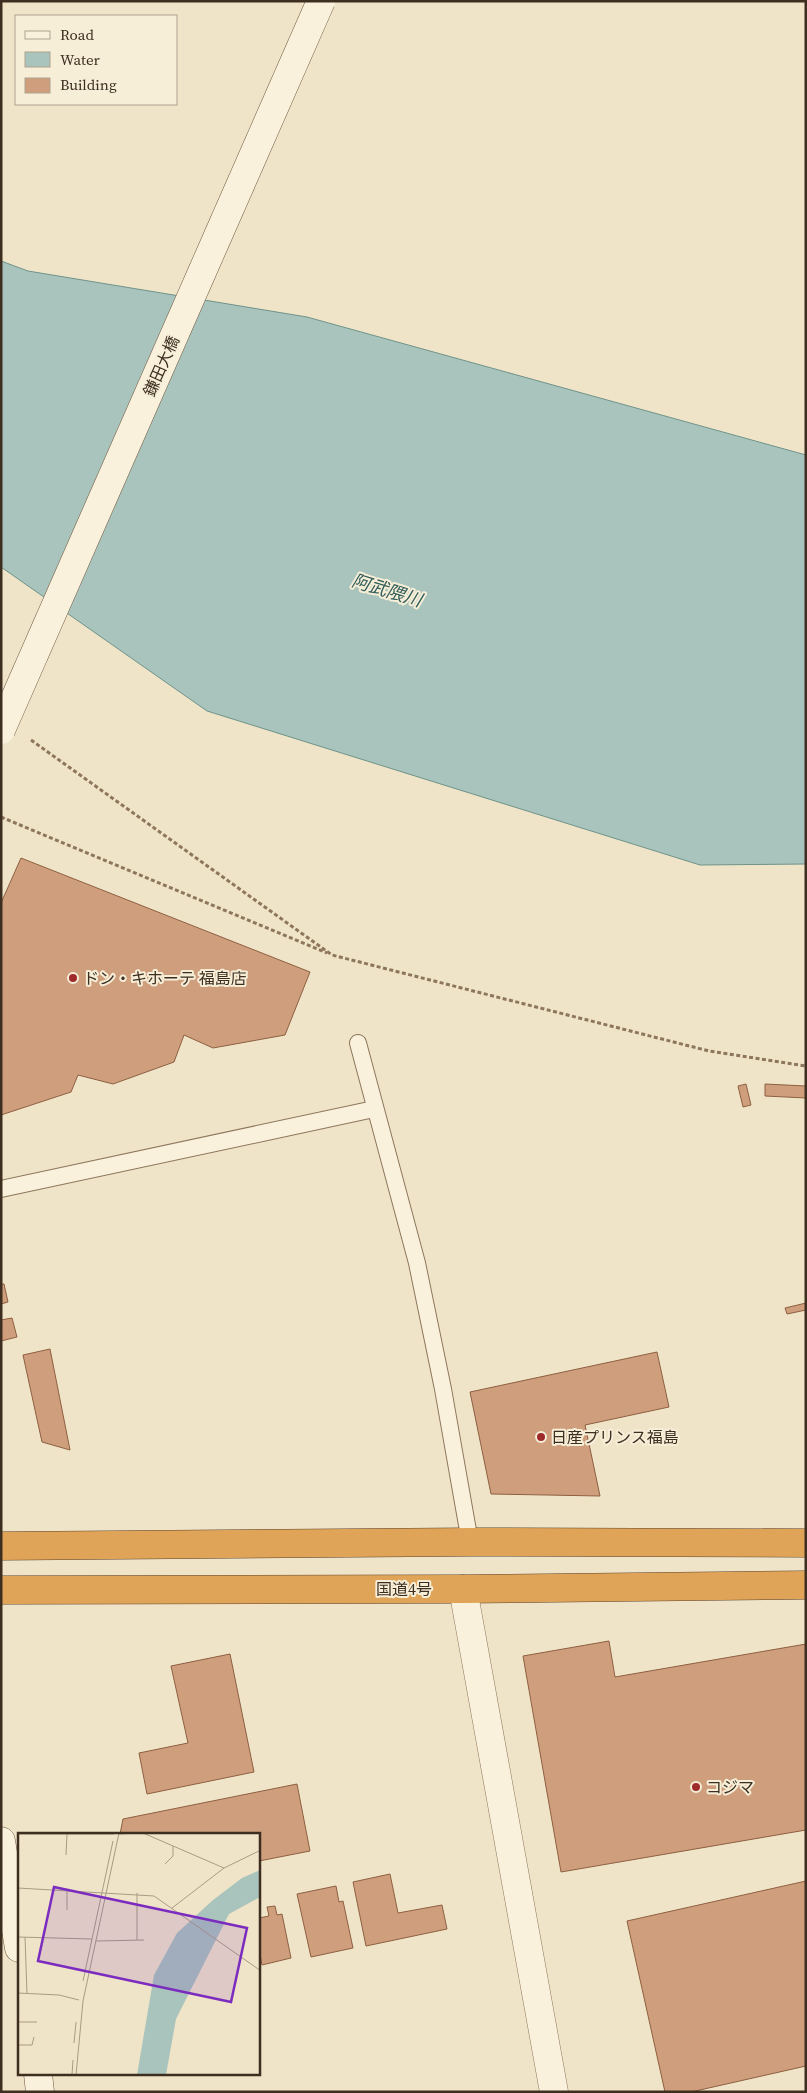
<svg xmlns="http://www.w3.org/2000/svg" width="807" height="2093" font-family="'Source Serif 4','Noto Sans JP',serif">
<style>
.water{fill:#a9c4bc;stroke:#6f938a}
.building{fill:#cf9f7d;stroke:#8d5f41}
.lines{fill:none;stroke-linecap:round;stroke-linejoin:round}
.lane-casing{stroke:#8d765c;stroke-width:18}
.street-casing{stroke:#8d765c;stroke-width:29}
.secondary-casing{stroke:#6f573f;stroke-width:29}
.highway-casing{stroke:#5b4430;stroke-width:29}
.path{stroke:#8d765c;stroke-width:3;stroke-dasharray:4 2.5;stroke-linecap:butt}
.lane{stroke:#faf1dc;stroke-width:16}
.street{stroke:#faf1dc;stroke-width:28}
.secondary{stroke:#faf1dc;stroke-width:28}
.highway{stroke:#e0a458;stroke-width:28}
.secondary-bridge-casing{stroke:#6f573f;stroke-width:29;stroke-linecap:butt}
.secondary-bridge{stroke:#faf1dc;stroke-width:28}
.poi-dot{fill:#9e2a2b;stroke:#f7eed8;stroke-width:2}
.labels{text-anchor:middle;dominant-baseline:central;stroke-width:4;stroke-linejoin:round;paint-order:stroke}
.street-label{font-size:16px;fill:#3d2e20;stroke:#f7eed8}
.poi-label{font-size:16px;fill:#3d2e20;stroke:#f7eed8;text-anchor:start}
.water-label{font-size:18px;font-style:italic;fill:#2f5d5a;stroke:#f7eed8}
.inset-road{fill:none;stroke:#a89b85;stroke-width:1}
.view{fill:#7b2cbf;fill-opacity:0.15;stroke:#7b2cbf;stroke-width:2.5}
.inset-edge{fill:none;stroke:#3d2e20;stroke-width:2.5}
</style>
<rect width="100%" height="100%" fill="#f0e4c8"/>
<polygon class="water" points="1,261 28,271 307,317 806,455 806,864 700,865 207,711 1,567"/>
<g class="building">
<polygon points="21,858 310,972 285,1035 213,1048 184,1035 174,1062 113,1084 78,1075 71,1092 1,1115 1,903"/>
<polygon points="746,1084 751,1105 743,1107 738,1086"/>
<polygon points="765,1084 806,1086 806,1098 765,1096"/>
<polygon points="1,1284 4,1284 8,1302 1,1304"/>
<polygon points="806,1303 806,1310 787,1314 785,1308"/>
<polygon points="12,1318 17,1337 1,1341 1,1320"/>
<polygon points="50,1349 70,1450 42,1442 23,1355"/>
<polygon points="657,1352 669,1407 585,1425 600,1496 491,1494 470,1392"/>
<polygon points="609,1641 615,1677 806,1644 806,1830 561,1872 523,1656"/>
<polygon points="230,1654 254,1772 147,1794 139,1753 188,1743 171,1666"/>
<polygon points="297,1784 310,1851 259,1861 259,1834 120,1834 123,1819"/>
<polygon points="390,1874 398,1913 442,1905 447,1929 366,1946 353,1882"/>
<polygon points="806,1881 806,2066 691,2092 665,2092 627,1921"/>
<polygon points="336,1886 339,1902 343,1901 353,1948 311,1957 297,1894"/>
<polygon points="275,1906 277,1915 282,1914 291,1958 262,1965 259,1949 259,1918 269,1916 267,1907"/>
</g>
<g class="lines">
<g class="lane-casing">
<g id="lane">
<polyline points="358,1043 417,1263 443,1389 470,1542"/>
<polyline points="1,1189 374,1109"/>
</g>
</g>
<g class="street-casing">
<polyline id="street" points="463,1589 554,2092"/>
</g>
<g class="secondary-casing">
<g id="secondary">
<polyline points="1,1841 19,1948"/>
<polyline points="38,2074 40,2092"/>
</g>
</g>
<g class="highway-casing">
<g id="highway">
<polyline points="1,1546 470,1542 806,1543"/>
<polyline points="1,1590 463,1589 806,1585"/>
</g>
</g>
<g class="path">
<polyline points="31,740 332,955 709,1051 806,1066"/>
<polyline points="1,817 327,953"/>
</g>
<use href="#lane" class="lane"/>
<use href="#street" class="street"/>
<use href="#secondary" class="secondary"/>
<use href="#highway" class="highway"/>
<g class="secondary-bridge-casing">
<polyline id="secondary-bridge" points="1,730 321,1"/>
</g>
<use href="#secondary-bridge" class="secondary-bridge"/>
</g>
<g class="poi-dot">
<circle cx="73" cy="978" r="5"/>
<circle cx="541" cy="1437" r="5"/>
<circle cx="696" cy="1787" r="5"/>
</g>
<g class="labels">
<g class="street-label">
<text transform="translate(161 366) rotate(-66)">鎌田大橋</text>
<text x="404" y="1589">国道4号</text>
</g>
<g class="poi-label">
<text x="83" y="978">ドン・キホーテ 福島店</text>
<text x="551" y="1437">日産プリンス福島</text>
<text x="706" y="1787">コジマ</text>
</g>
<g class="water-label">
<text transform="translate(387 590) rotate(17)">阿武隈川</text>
</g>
</g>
<g transform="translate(18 1833)">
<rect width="242" height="242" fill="#f0e4c8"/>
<path d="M242,37V64L211,81L158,186L148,242H119L136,142L159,100L195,67L224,45Z" fill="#a9c4bc"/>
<path class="inset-road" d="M125,0L206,35M0,1H96M101,1L121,0M48,22L49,1M147,31L155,23V13M0,55L136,63L243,138M119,60V107M154,75L206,35L243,17M49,77V58M0,104L74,106M7,104L9,161M78,108L126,107M65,148L95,8M0,160L41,162L61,167M0,189H19M56,210L58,189M0,212H14L16,204M54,242L55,227M58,242L65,168L101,0"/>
<path class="view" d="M36,54L229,95L213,169L20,128Z"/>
<rect width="242" height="242" class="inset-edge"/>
</g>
<rect width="807" height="2093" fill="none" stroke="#3d2e20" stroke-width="5"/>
<rect x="15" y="15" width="162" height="90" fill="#f7eed8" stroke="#ada18e"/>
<rect x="25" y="31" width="25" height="8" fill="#faf1dc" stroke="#ada18e"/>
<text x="60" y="40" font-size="15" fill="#3d2e20">Road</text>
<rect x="25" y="52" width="25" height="15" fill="#a9c4bc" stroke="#ada18e"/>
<text x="60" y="65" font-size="15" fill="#3d2e20">Water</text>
<rect x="25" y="78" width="25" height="15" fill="#cf9f7d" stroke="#ada18e"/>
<text x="60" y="90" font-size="15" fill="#3d2e20">Building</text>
</svg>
